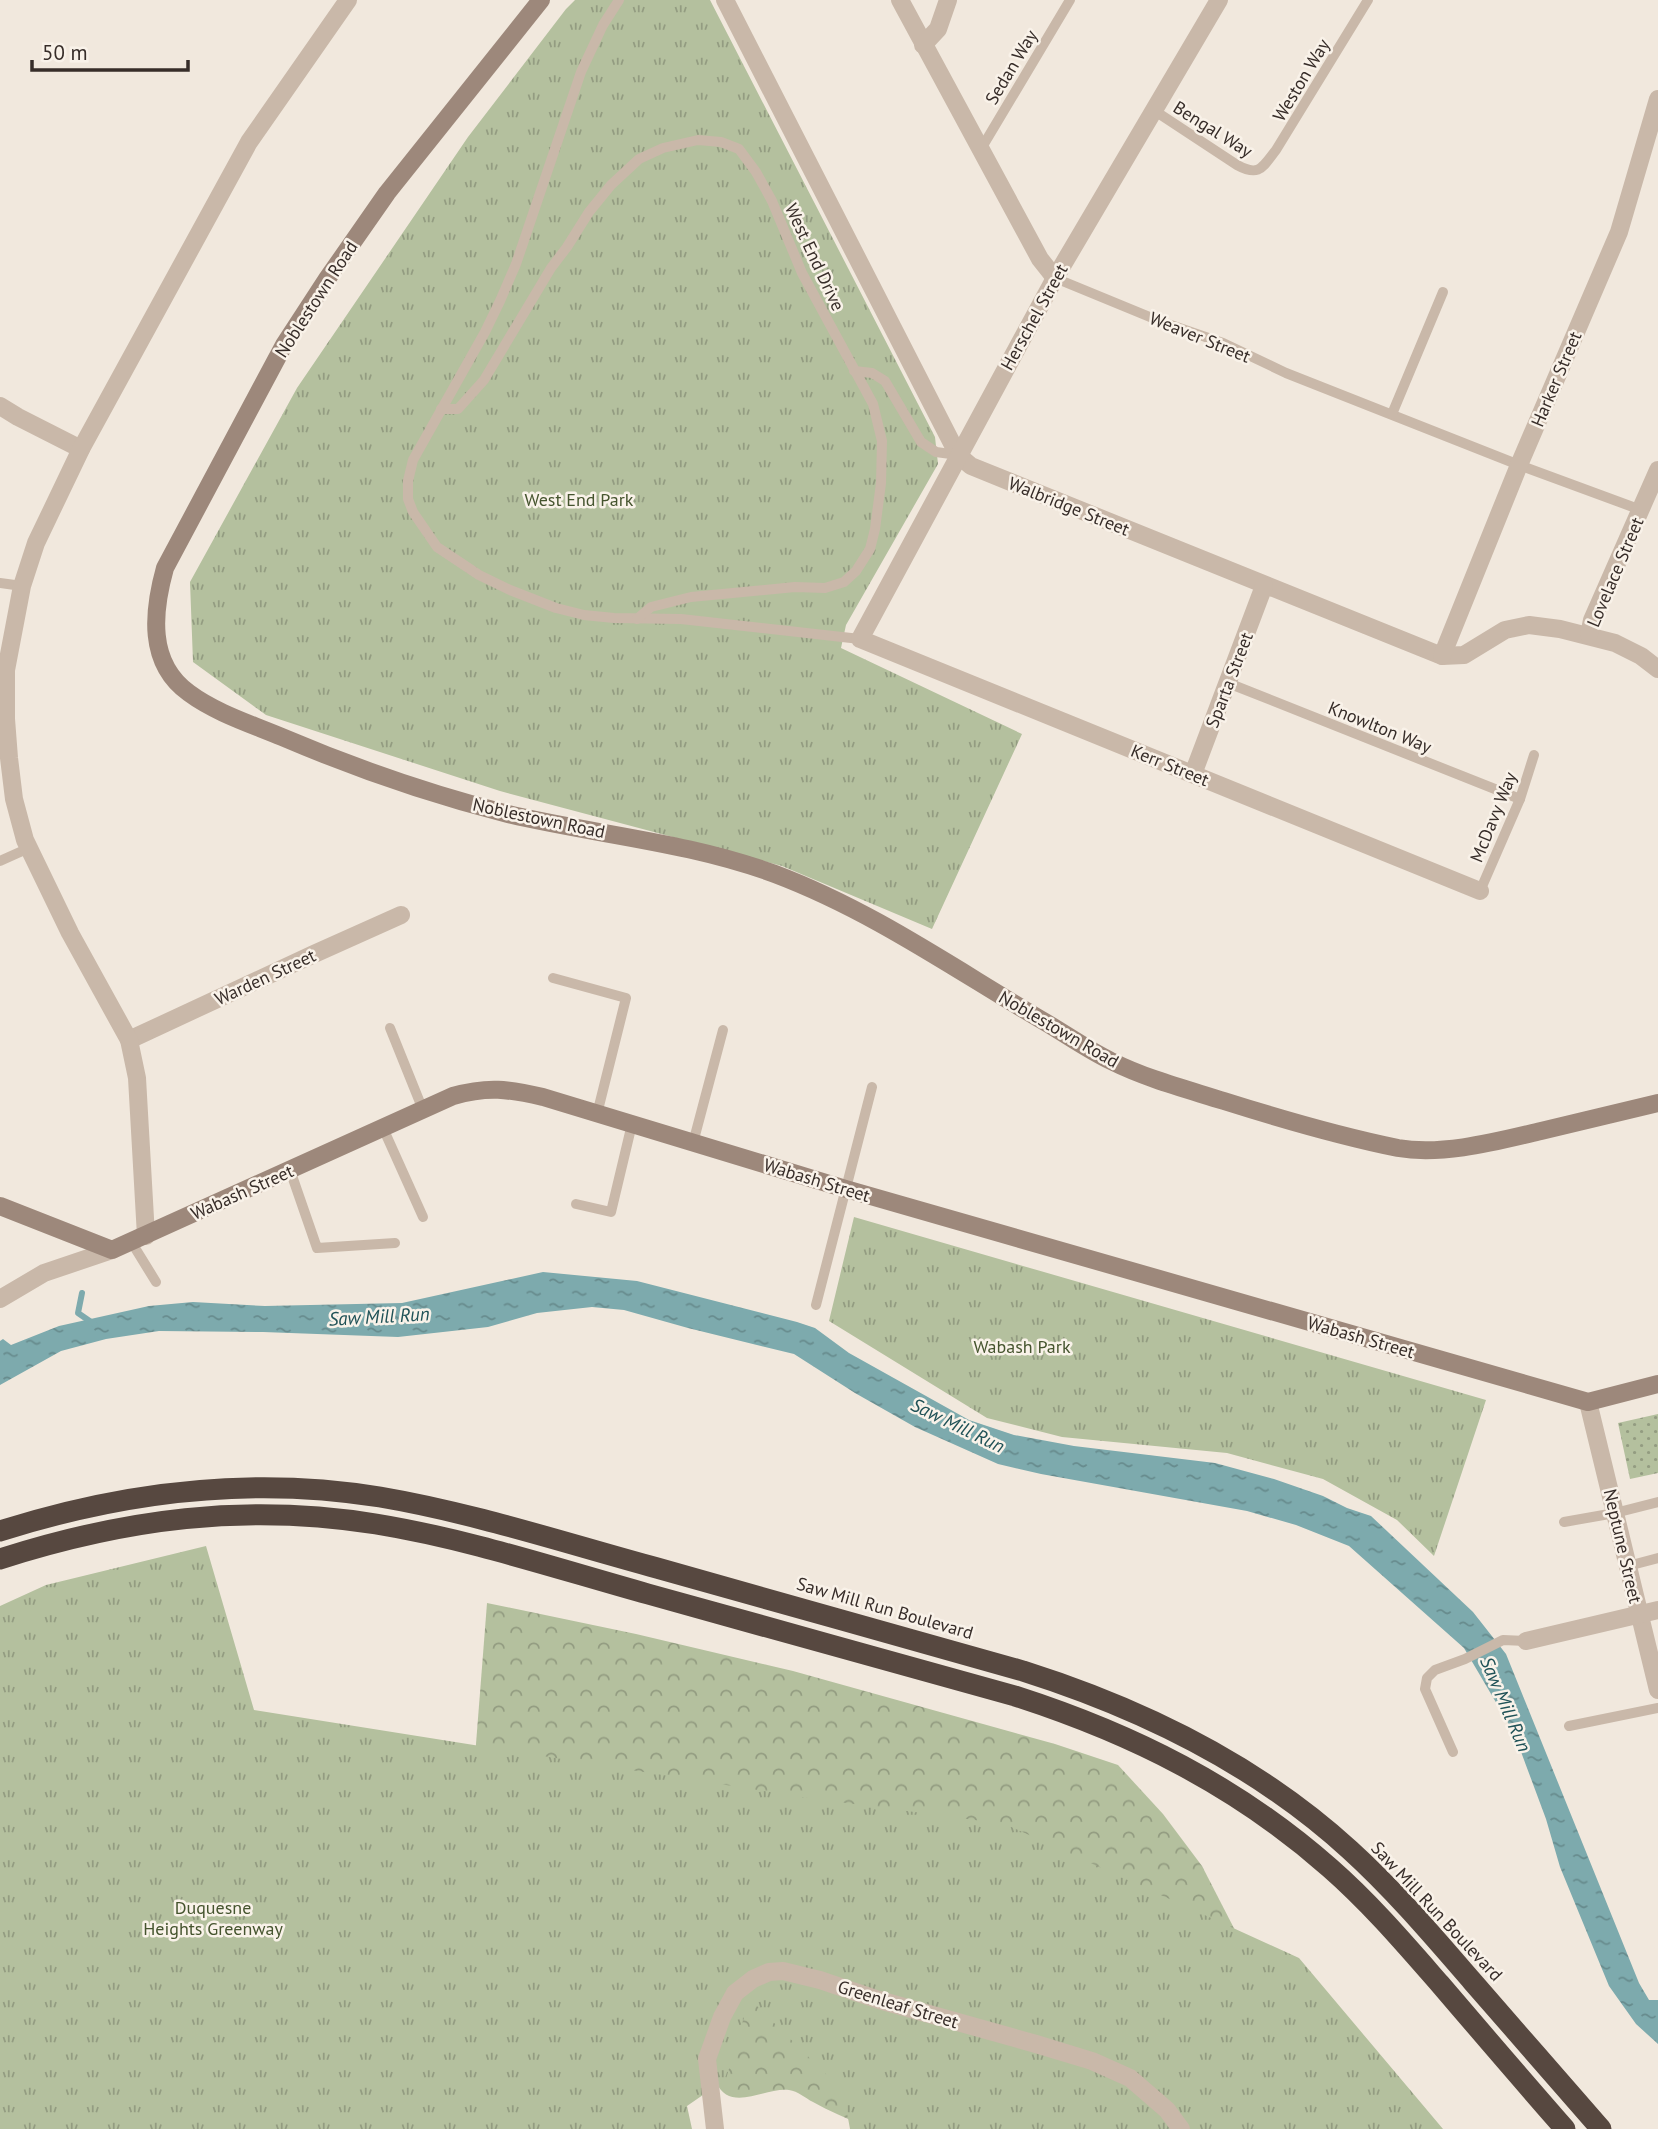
<svg xmlns="http://www.w3.org/2000/svg" width="1658" height="2129" font-family="'PT Sans',sans-serif">
<style>
.forest{fill:url(#forest-crowns)}
.park{fill:url(#park-tufts)}
.garden{fill:url(#garden-dots)}
.water{fill:url(#water-ripples)}
.lines{fill:none;stroke-linecap:round;stroke-linejoin:round}
.stream{stroke:#7daaad;stroke-width:6}
.lane{stroke:#c9b8a9;stroke-width:10}
.street{stroke:#c9b8a9;stroke-width:18}
.secondary{stroke:#9d887b;stroke-width:18}
.highway{stroke:#574840;stroke-width:21}
.labels{text-anchor:middle;dominant-baseline:central;stroke-width:5;stroke-linejoin:round;paint-order:stroke}
.street-label{font-size:18px;fill:#372d29;stroke:#f9f2e9}
.park-label{font-size:18px;fill:#45542e;stroke:#f9f2e9}
.water-label{font-size:19px;font-style:italic;fill:#205257;stroke:#f9f2e9}
</style>
<defs>
<pattern id="forest-crowns" width="20" height="18" patternUnits="userSpaceOnUse" patternTransform="scale(1.75)"><rect width="20" height="18" fill="#b4c09e"/><path d="M2 6a3 3 0 1 1 6 0M12 15a3 3 0 1 1 6 0" fill="none" stroke="#939c81"/></pattern>
<pattern id="park-tufts" width="24" height="20" patternUnits="userSpaceOnUse" patternTransform="scale(1.75)"><rect width="24" height="20" fill="#b4c09e"/><path d="M3 7l-1-3M5 7V3M7 7l1-3M15 17l-1-3M17 17v-4M19 17l1-3" fill="none" stroke="#939c81"/></pattern>
<pattern id="garden-dots" width="8" height="8" patternUnits="userSpaceOnUse" patternTransform="scale(1.75)"><rect width="8" height="8" fill="#b4c09e"/><path d="M2 2h.1M6 6h.1" fill="none" stroke="#939c81" stroke-width="1.8" stroke-linecap="round"/></pattern>
<pattern id="water-ripples" width="26" height="14" patternUnits="userSpaceOnUse" patternTransform="scale(1.75)"><rect width="26" height="14" fill="#7daaad"/><path d="M2 4q2-2 4 0t4 0M15 11q2-2 4 0t4 0" fill="none" stroke="#678b8d"/></pattern>
</defs>
<rect width="100%" height="100%" fill="#f1e8dd"/>
<g class="forest">
<polygon points="487,1603 636,1634 793,1671 1055,1744 1118,1765 1163,1814 1202,1866 1275,2008 470,1821"/>
<path d="M798,1993L862,2125C846,2118 829,2111 813,2102C805,2098 798,2091 789,2090C765,2087 730,2114 716,2082L743,2004Z"/>
</g>
<g class="park">
<polygon points="575,0 710,0 935,437 938,464 846,625 841,648 1022,734 932,929 782,866 500,791 266,715 193,662 190,582 297,388 468,137 566,9"/>
<polygon points="854,1217 1486,1400 1434,1556 1397,1520 1323,1479 1227,1453 1062,1437 987,1418 829,1321"/>
<polygon points="206,1546 254,1710 801,1797 1005,1824 1299,1958 1443,2129 850,2129 843,2091 756,2005 745,2014 726,2079 687,2106 692,2129 0,2129 0,1606 46,1585"/>
</g>
<polygon class="garden" points="1658,1414 1658,1473 1630,1479 1618,1423"/>
<polygon class="water" points="543,1272 637,1281 797,1322 815,1328 849,1353 969,1420 1014,1435 1074,1446 1215,1463 1274,1479 1323,1496 1347,1508 1371,1516 1473,1612 1506,1654 1639,1983 1649,2000 1658,2000 1658,2044 1636,2024 1609,1986 1560,1867 1546,1819 1514,1733 1464,1648 1349,1546 1296,1525 1247,1511 1041,1474 998,1464 915,1427 855,1393 794,1354 688,1328 624,1310 592,1307 537,1313 488,1327 398,1337 263,1332 159,1331 106,1339 61,1351 0,1385 0,1341 3,1339 11,1345 59,1326 149,1306 193,1302 265,1306 402,1303"/>
<g class="lines">
<polyline class="stream" points="82,1293 78,1313 94,1324"/>
<g class="lane">
<polyline points="619,0 603,25 581,72 516,264 500,301 485,332 413,460 408,481 408,499 413,512 437,547 479,575 510,590 556,608 584,615 614,618 681,619 860,639"/>
<path d="M1155,111L1237,165C1259,177 1262,168 1276,150L1368,0"/>
<polyline points="981,149 1070,0"/>
<polyline points="1055,278 1162,322 1223,343 1286,373 1519,465 1641,510"/>
<polyline points="854,371 872,373 885,381 921,442 936,452 958,455"/>
<polyline points="441,409 458,409 484,380 551,268 567,247 589,212 611,185 639,159 663,148 698,140 721,142 739,149 756,172 772,201 802,273 873,404 882,441 881,483 875,529 870,549 856,571 844,582 825,588 795,587 691,597 651,607 637,619"/>
<polyline points="1392,414 1443,292"/>
<polyline points="0,583 22,586"/>
<polyline points="1228,683 1520,799"/>
<polyline points="0,861 29,848"/>
<polyline points="1480,891 1520,799 1534,755"/>
<polyline points="553,978 626,998 597,1114"/>
<polyline points="390,1028 423,1110"/>
<polyline points="383,1128 423,1217"/>
<polyline points="693,1143 723,1030"/>
<polyline points="290,1170 317,1248 395,1243"/>
<polyline points="576,1204 611,1212 632,1124"/>
<polyline points="132,1243 156,1282"/>
<polyline points="816,1305 872,1087"/>
<polyline points="1564,1522 1615,1513 1658,1502"/>
<polyline points="1628,1566 1658,1558"/>
<polyline points="1569,1726 1658,1708"/>
<polyline points="1453,1752 1425,1689 1427,1678 1435,1670 1465,1659 1503,1640 1526,1641"/>
</g>
<g class="street">
<polyline points="725,0 958,455 971,466 1442,656 1464,655 1505,630 1529,625 1560,629 1615,643 1641,656 1658,669"/>
<polyline points="900,0 1040,259 1055,278"/>
<polyline points="1219,0 1055,278 860,639 1480,891"/>
<polyline points="923,45 938,29 948,0"/>
<polyline points="0,406 18,417 81,449"/>
<polyline points="1589,635 1592,620 1658,470"/>
<polyline points="1442,656 1519,465 1619,232 1658,99"/>
<polyline points="1193,774 1264,586"/>
<polyline points="129,1040 314,954 401,915"/>
<polyline points="146,1236 137,1078 129,1040 70,933 25,840 14,799 9,758 6,719 6,670 22,586 36,543 81,449 249,142 348,0"/>
<polyline points="0,1299 44,1273 112,1250"/>
<polyline points="1588,1402 1658,1690"/>
<polyline points="1526,1641 1658,1610"/>
<polyline points="715,2129 707,2059 722,2017 735,1993 753,1979 769,1972 783,1971 820,1980 879,2000 1036,2044 1092,2061 1130,2078 1167,2110 1181,2129"/>
</g>
<g class="secondary">
<path d="M541,0L387,193L327,279L284,345L165,568C153,611 147,663 189,693C216,713 251,724 282,737C357,769 429,794 508,814C598,835 688,842 775,874C873,911 956,970 1045,1022C1067,1035 1088,1050 1111,1061C1147,1079 1186,1089 1224,1101C1281,1119 1339,1136 1398,1148C1443,1156 1498,1141 1541,1131C1580,1122 1619,1112 1658,1103"/>
<path d="M0,1206L112,1250L453,1096C488,1086 508,1089 543,1097L846,1189L1588,1402L1658,1384"/>
</g>
<g class="highway">
<path d="M0,1531C123,1492 252,1476 380,1497C474,1513 565,1543 657,1568C779,1602 901,1637 1023,1671C1143,1709 1256,1764 1350,1850C1394,1890 1433,1936 1472,1981C1515,2030 1558,2080 1601,2129"/>
<path d="M0,1559C125,1519 245,1503 376,1524C468,1539 558,1569 648,1594C770,1628 893,1662 1015,1696C1133,1734 1237,1786 1330,1868C1370,1903 1405,1944 1440,1984C1481,2032 1523,2081 1565,2129"/>
</g>
</g>
<g class="labels">
<g class="street-label">
<text transform="translate(1011 67) rotate(-59)">Sedan Way</text>
<text transform="translate(1301 80) rotate(-59)">Weston Way</text>
<text transform="translate(1213 129) rotate(32)">Bengal Way</text>
<text transform="translate(815 257) rotate(65)">West End Drive</text>
<text transform="translate(316 299) rotate(-57)">Noblestown Road</text>
<text transform="translate(1034 317) rotate(-61)">Herschel Street</text>
<text transform="translate(1200 337) rotate(22)">Weaver Street</text>
<text transform="translate(1556 379) rotate(-67)">Harker Street</text>
<text transform="translate(1069 506) rotate(22)">Walbridge Street</text>
<text transform="translate(1615 572) rotate(-67)">Lovelace Street</text>
<text transform="translate(1229 680) rotate(-69)">Sparta Street</text>
<text transform="translate(1380 727) rotate(22)">Knowlton Way</text>
<text transform="translate(1170 765) rotate(22)">Kerr Street</text>
<text transform="translate(1493 817) rotate(-68)">McDavy Way</text>
<text transform="translate(539 818) rotate(12)">Noblestown Road</text>
<text transform="translate(265 977) rotate(-25)">Warden Street</text>
<text transform="translate(1059 1029) rotate(30)">Noblestown Road</text>
<text transform="translate(817 1180) rotate(17)">Wabash Street</text>
<text transform="translate(242 1192) rotate(-24)">Wabash Street</text>
<text transform="translate(1361 1337) rotate(16)">Wabash Street</text>
<text transform="translate(1623 1546) rotate(77)">Neptune Street</text>
<text transform="translate(885 1608) rotate(16)">Saw Mill Run Boulevard</text>
<text transform="translate(1437 1911) rotate(47)">Saw Mill Run Boulevard</text>
<text transform="translate(898 2004) rotate(17)">Greenleaf Street</text>
</g>
<g class="park-label">
<text x="579" y="499">West End Park</text>
<text x="1022" y="1346">Wabash Park</text>
<text x="213" y="1907">Duquesne<tspan x="213" dy="21">Heights Greenway</tspan></text>
</g>
<g class="water-label">
<text transform="translate(379 1316) rotate(-3)">Saw Mill Run</text>
<text transform="translate(958 1425) rotate(26)">Saw Mill Run</text>
<text transform="translate(1506 1704) rotate(67)">Saw Mill Run</text>
</g>
</g>
<path d="M32 60v10h156v-10" fill="none" stroke="#372d29" stroke-width="3.5"/>
<text x="42" y="60" font-size="21" fill="#372d29" stroke="#f9f2e9" stroke-width="5" paint-order="stroke">50 m</text>
</svg>
